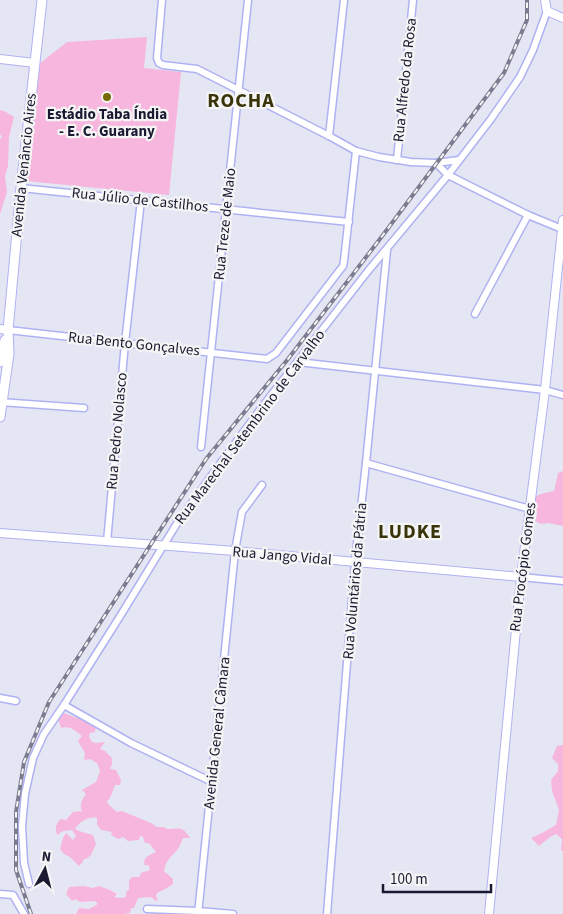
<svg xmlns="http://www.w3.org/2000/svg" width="563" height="914" font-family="'Source Sans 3',sans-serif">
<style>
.green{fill:#f7b6dd}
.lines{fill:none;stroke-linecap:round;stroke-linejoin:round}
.minor-casing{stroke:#afb2f2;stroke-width:9}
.tertiary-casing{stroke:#afb2f2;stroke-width:10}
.secondary-casing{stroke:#afb2f2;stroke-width:11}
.minor{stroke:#fff;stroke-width:6}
.tertiary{stroke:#fff;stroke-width:8}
.secondary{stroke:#fff;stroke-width:9}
.rail-casing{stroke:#7b7c8f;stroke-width:4}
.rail{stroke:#f5f5f5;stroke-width:2;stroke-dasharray:5.5;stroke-linecap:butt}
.poi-dot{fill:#766a02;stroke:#f5f5f5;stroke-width:2}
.labels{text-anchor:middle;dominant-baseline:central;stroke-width:4.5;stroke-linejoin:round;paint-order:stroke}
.street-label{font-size:15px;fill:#191931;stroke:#f5f5f5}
.poi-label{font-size:15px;font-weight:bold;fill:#191931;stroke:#f5f5f5}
.district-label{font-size:20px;font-weight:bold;letter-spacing:1px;fill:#393409;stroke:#f5f5f5}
</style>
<rect width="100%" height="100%" fill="#e5e6f4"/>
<g class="green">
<polygon points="147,37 144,68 181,72 169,195 26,181 39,64 67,42"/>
<polygon points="0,110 6,112 14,117 9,137 8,166 5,176 7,192 0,214 0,139 2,137 0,134"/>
<path d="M563,471V526L548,523L541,524L535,521L537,515C528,494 537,495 554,491L558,473Z"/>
<path d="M64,713L87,722L96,727L95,732L90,733L89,737L92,742L96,743L105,742L100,749L105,751L112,758V764L110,769L116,770L121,780L120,785H115L110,798L107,801L109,805L117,812L122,811L151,823L157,827H164L167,829C180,829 182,825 190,838H183C181,842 180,847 177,850C171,857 166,860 164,871L173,879V884L167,888L157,893L156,896L158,900L156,901L151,897L138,898L134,908H131L130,913L123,914H76L79,908L89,909L98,904L95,901L80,902L75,899L72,901L66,894L69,887L84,886L93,888L99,886L110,890L117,894L114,897L120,898L126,897V892L129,890V881L132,877H139L142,872L148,871L150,869L148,865H144C144,856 148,856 156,852L149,843H145L143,837L140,836L139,840L128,841L123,837L118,839L111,835L112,832L101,830L97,825V818C88,816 80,822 75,829L82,832L93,835L96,844L91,855L86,859H84L82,863L79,866L70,857L64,854L60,849L63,838L66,833L73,840L76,836L72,830L63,831L57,835C55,828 55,824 61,819L66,820L73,812L82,811C79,804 82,800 86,794L82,790L96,782L100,771L97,763L90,759L84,760L85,753L78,741L82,736C75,731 71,725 61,728L58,718Z"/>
<polygon points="563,745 563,851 561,851 562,839 556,834 550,837 539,846 531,838 544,832 556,825 559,810 552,791 551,780 558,771 558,764 552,758 557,746"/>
</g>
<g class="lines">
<g class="minor-casing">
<g id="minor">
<polyline points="162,0 157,58 159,63 163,65 197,69 329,136 356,151 379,157 411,162 436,163 448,175 528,215 562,229"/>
<polyline points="329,136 344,0"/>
<polyline points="397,160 413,0"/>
<polyline points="436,163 459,160"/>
<polyline points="21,188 349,222"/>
<polyline points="475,314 528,215"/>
<polyline points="8,330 267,359 276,353 343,266 344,261 356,151"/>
<polyline points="298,362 545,390 563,395"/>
<polyline points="0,402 84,408"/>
<polyline points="201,447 248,0"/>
<polyline points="366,463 530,509"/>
<polyline points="107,542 125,343 141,200"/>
<polyline points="521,577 563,581"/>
<polyline points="0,698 16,701"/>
<polyline points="64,705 131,743 212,782"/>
<polyline points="29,884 24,863 22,826 25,794 33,758 44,734 64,705 119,618 176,525 214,472 262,407 368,271 448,175 491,119 520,77 533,50 547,11"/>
<polyline points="0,894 13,895 24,914"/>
<polyline points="147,909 198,911 233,914"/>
<polyline points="198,914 235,551 242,512 262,485"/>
<polyline points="327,914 355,562 366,463 387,250"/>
</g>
</g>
<g class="tertiary-casing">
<g id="tertiary">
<polyline points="545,0 547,11 563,18"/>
<polyline points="0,59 35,63"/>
<polyline points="0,329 8,330"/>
<polyline points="0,533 235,551 521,577"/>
<polyline points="489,914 521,577 545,390 563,220"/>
</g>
</g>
<g class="secondary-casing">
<g id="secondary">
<polyline points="0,362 5,340"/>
<polyline points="0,417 9,354 8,330 21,188 42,0"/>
</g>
</g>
<use href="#minor" class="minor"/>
<use href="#tertiary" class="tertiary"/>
<use href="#secondary" class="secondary"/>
<g class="rail-casing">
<polyline id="rail" points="31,914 16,870 16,812 24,762 49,702 206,459 288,359 383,235 504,73 527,20 527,0"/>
</g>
<use href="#rail" class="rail"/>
</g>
<circle class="poi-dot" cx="107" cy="97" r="5"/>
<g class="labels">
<g class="street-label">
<text transform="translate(405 80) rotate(-84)">Rua Alfredo da Rosa</text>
<text transform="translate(24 165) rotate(-84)">Avenida Venâncio Aires</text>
<text transform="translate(140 200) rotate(6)">Rua Júlio de Castilhos</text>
<text transform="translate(225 224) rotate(-84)">Rua Treze de Maio</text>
<text transform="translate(134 344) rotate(6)">Rua Bento Gonçalves</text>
<text transform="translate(250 427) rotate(-53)">Rua Marechal Setembrino de Carvalho</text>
<text transform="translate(117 431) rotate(-85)">Rua Pedro Nolasco</text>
<text transform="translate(282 556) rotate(5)">Rua Jango Vidal</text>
<text transform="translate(523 567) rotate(-83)">Rua Procópio Gomes</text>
<text transform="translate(355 581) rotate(-85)">Rua Voluntários da Pátria</text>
<text transform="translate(217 733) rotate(-84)">Avenida General Câmara</text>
</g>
<g class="poi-label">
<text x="107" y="114">Estádio Taba Índia<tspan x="107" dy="17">- E. C. Guarany</tspan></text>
</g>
<g class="district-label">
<text x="241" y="101">ROCHA</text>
<text x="410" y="532">LUDKE</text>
</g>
</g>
<g transform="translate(45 869) rotate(7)" stroke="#f5f5f5" stroke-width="4" paint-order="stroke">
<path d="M0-4L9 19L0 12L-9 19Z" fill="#191931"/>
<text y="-8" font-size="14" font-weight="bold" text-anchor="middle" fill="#191931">N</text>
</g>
<path d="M383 884v8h108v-8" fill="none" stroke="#191931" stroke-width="2.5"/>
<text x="390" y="884" font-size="15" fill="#191931" stroke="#f5f5f5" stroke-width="4" paint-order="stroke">100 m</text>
</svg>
